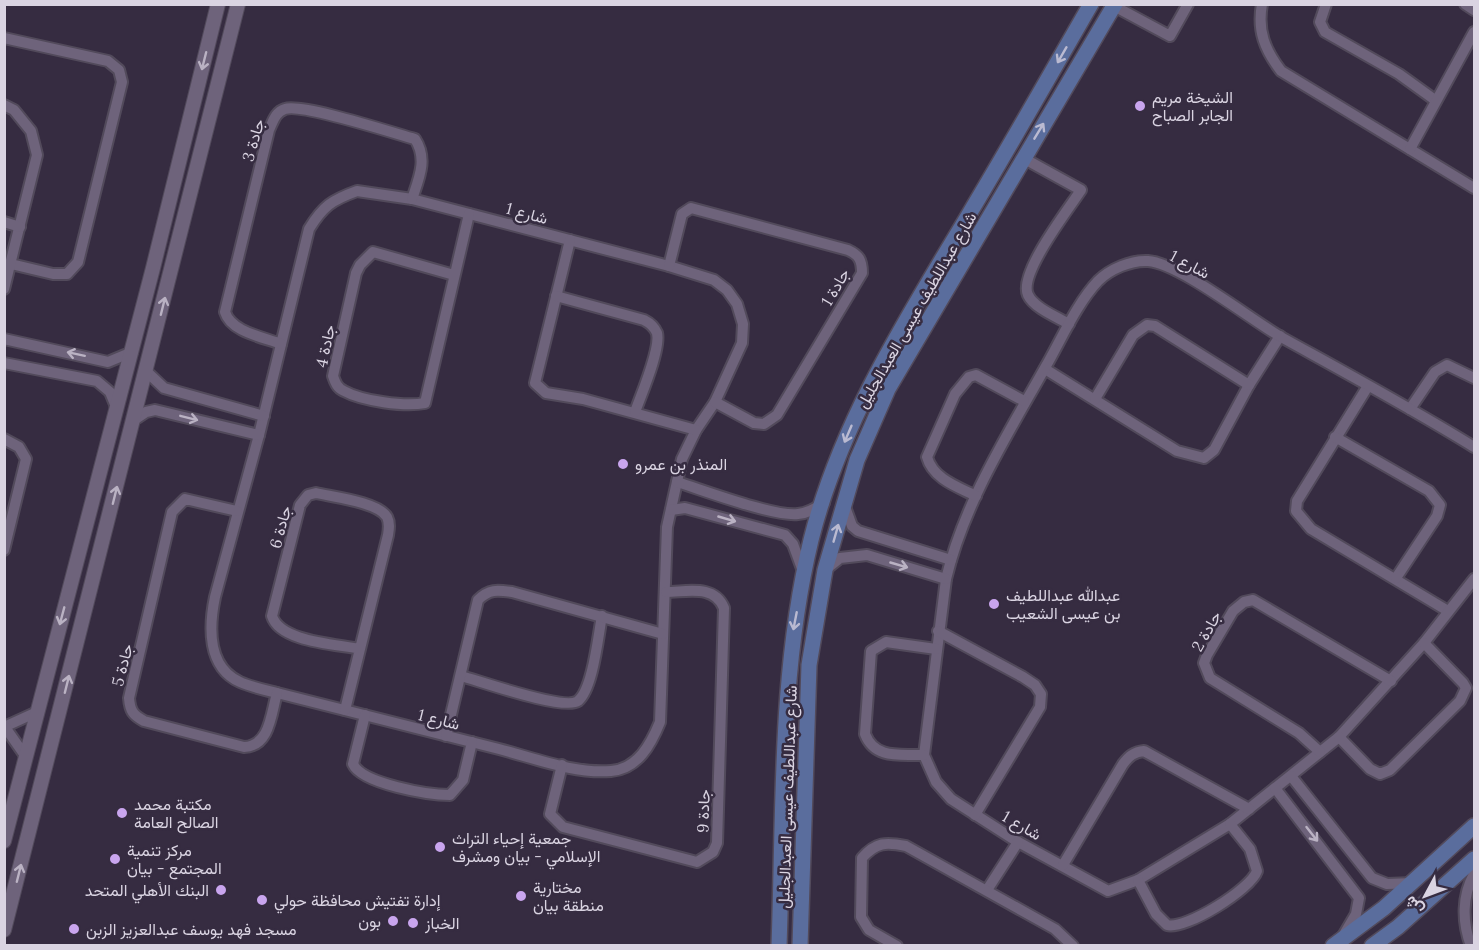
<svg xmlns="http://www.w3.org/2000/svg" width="1479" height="950" font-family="Lora,Vazirmatn,serif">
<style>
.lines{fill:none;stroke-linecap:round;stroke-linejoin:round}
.minor-casing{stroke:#524a5b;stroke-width:14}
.tertiary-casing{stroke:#524a5b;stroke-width:16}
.secondary-casing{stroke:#524a5b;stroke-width:18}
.minor{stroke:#6e637b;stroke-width:10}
.tertiary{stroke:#6e637b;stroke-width:14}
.secondary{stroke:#5a6d9d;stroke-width:15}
.oneway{stroke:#babad1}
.oneway2{stroke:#bab2c3}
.poi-dot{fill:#c9a5ee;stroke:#362c41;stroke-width:2}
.labels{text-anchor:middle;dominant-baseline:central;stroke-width:5;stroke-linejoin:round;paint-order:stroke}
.poi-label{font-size:16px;fill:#dad4e2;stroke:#362c41;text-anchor:start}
.street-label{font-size:16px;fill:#dad4e2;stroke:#362c41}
</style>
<rect width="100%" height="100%" fill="#362c41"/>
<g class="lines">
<g class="minor-casing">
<g id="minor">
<path d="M1262,4C1257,31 1265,50 1281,71L1474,188"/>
<polyline points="1326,4 1320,22 1325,32 1399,74 1435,100"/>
<polyline points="1465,4 1474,10"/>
<polyline points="1114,6 1170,36 1188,4"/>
<polyline points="4,38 108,61 119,70 122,82 78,262 67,274 53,274 11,264"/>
<polyline points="4,105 14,110 31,131 37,155 4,289"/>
<polyline points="1410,149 1474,32"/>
<path d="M1023,158L1081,190C1068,210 1018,274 1028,295C1034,308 1057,317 1069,324"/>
<path d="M357,191L412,199L669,266L714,280L727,290L737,304L743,324L742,343L715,402L696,430L682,459L667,527L660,722C651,744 638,769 611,771C574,774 534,758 499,749C425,730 351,712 277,693C265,690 251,687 240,682C207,667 209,626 215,597L259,435L309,229C323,206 332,200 357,191Z"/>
<polyline points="4,222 20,227"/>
<polyline points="570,240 535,383 546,393 583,399 696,430"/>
<path d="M669,266L682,214L691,208L848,250C859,255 862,260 862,273L777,415L764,424L754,423L715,402"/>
<path d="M454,275L373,252L360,265L356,273L333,376C335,382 337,388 344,391C362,401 405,407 425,403L469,214"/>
<path d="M556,296L644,320C650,323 654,326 657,333C661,349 641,395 635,412"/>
<polyline points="4,339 108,362 132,352"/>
<path d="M281,344C263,337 231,332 225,312L269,130C273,122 275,112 285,109C302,103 393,133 415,139C428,159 419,178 412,199"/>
<polyline points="4,363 97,381 110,392 117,409"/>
<polyline points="1045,369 1177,451 1204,458 1214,450 1249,385 1280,336"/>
<polyline points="146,371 164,388 264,416"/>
<polyline points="1368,386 1297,501 1296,511 1311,529 1448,611"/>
<polyline points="1095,399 1133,335 1147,325 1155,326 1249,385"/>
<polyline points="1410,409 1435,372 1447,365 1474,378"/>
<polyline points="134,420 146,412 155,410 259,435"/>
<polyline points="1335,437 1429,491 1440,505 1437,516 1396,578"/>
<polyline points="4,439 19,447 26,459 4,550"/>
<path d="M1474,447C1411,408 1346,373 1281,337C1250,319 1179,263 1148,261C1131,260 1110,269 1098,281C1077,303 1061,340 1046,366C1008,434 964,503 946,579L924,755L936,782L951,799L1018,842L1108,891L1138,880L1230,824L1339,737L1424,643L1474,579"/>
<path d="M677,482C703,490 774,517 798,514C808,513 815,509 824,503"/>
<path d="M976,496C958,487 933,479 927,457L955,394L969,377L976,375L1024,401"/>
<polyline points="844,504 852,526 858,531 951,560"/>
<polyline points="671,510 685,508 785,535 793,544 804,574"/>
<path d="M237,511L185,499L172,512L129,698C130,711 133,715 144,721L244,747C270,746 271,714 277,693"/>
<polyline points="825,570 840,558 867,555 946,579"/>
<polyline points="938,631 1023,677 1035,685 1041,694 1040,707 975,815"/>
<path d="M461,676C480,681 564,711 578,701C593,689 598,636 602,616"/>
<path d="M345,710L388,535C389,529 390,523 387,517C378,502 333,497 316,493L308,495L300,505L272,616C280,642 336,644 360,649"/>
<path d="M365,715L353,764C362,784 429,795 450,795L463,780L472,742"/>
<polyline points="4,727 37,712"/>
<polyline points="5,727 26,757"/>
<path d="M446,736L478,600C489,589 497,590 512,592L663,634"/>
<polyline points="1339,737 1370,769 1380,774 1390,770 1460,701 1466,688 1463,683 1424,643"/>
<polyline points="1320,752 1299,733 1210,678 1204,663 1207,655 1233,611 1244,602 1253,600 1391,681"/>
<path d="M924,755C901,754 875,760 865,734L871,651L886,642L936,649"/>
<path d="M562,765L550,814L563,827L697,862L713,852L717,843L724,608C714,584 687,592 666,592"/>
<polyline points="1291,776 1372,878 1387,884 1413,883"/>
<polyline points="1275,788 1359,898 1356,914 1343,936"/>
<path d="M1063,865L1123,764C1129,756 1134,752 1144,751L1249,809"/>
<path d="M1138,880L1156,914L1167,925C1186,930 1251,889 1257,871L1250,849L1230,824"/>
<polyline points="987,890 1018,842"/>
<path d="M897,946L869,930L861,917L862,858C876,842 886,842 906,846L1055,929L1073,946"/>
<path d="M1471,946C1462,922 1462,896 1474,874"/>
</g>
</g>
<g class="tertiary-casing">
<g id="tertiary">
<polyline points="4,841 153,268 218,4"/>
<polyline points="4,930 238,4"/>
</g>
</g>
<g class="secondary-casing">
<g id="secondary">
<path d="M779,946C784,810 779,672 811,540C840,423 907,318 968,216C1010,146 1050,75 1091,4"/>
<polyline points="800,946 809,665 825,570 857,460 888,389 1115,4"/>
<polyline points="1333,946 1384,908 1474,826"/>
<polyline points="1372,946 1398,927 1474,859"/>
</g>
</g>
<use href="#minor" class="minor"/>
<use href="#tertiary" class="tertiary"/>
<use href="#secondary" class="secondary"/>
</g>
<defs><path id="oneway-shaft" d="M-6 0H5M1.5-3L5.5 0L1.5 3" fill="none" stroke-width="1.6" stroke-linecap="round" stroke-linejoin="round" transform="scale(1.5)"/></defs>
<g class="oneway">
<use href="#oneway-shaft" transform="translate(1062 55) rotate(120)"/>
<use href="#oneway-shaft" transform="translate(1039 131) rotate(-59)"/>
<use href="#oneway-shaft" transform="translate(848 434) rotate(113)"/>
<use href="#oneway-shaft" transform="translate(836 533) rotate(-74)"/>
<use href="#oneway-shaft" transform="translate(795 621) rotate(101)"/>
</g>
<g class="oneway2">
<use href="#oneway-shaft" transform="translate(204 61) rotate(104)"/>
<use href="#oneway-shaft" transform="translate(163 306) rotate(-76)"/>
<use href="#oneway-shaft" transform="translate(76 354) rotate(-168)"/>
<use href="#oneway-shaft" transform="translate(189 418) rotate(14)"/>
<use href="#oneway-shaft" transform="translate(115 495) rotate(-76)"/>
<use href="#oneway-shaft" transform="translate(727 519) rotate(16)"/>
<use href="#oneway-shaft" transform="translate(899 565) rotate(16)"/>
<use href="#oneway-shaft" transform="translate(62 616) rotate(105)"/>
<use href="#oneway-shaft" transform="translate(67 684) rotate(-76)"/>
<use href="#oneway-shaft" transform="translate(1312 834) rotate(52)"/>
<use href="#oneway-shaft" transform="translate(19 873) rotate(-76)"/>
</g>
<g class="poi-dot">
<circle cx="1140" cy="106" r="6"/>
<circle cx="623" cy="464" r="6"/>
<circle cx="994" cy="604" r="6"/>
<circle cx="122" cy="813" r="6"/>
<circle cx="440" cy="847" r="6"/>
<circle cx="115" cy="859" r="6"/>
<circle cx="221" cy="890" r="6"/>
<circle cx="521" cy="896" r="6"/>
<circle cx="262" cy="900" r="6"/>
<circle cx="393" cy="921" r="6"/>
<circle cx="413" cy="923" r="6"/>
<circle cx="74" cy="929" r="6"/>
</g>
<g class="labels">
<g class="poi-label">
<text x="1152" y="97">الشيخة مريم<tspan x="1152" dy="18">الجابر الصباح</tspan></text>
<text x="635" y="464">المنذر بن عمرو</text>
<text x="1006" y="595">عبدالله عبداللطيف<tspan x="1006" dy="18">بن عيسى الشعيب</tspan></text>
<text x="134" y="804">مكتبة محمد<tspan x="134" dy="18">الصالح العامة</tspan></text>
<text x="452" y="838">جمعية إحياء التراث<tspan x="452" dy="18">الإسلامي - بيان ومشرف</tspan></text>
<text x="127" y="850">مركز تنمية<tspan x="127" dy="18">المجتمع - بيان</tspan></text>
<text x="533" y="887">مختارية<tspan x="533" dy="18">منطقة بيان</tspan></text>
<text x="209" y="890" text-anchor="end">البنك الأهلي المتحد</text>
<text x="274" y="900">إدارة تفتيش محافظة حولي</text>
<text x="381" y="921" text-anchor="end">بون</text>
<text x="425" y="923">الخباز</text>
<text x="86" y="929">مسجد فهد يوسف عبدالعزيز الزبن</text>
</g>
<g class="street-label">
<text transform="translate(253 140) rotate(-74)">جادة 3</text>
<text transform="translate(527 213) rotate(15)">شارع 1</text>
<text transform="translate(1190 264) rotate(28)">شارع 1</text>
<text transform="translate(835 287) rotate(-60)">جادة 1</text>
<text transform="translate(916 310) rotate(-60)">شارع عبداللطيف عيسى العبدالجليل</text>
<text transform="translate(325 346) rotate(-78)">جادة 4</text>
<text transform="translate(280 527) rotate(-75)">جادة 6</text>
<text transform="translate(1206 631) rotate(-61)">جادة 2</text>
<text transform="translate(122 665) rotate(-76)">جادة 5</text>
<text transform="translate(439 719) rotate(14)">شارع 1</text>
<text transform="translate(787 797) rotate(-88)">شارع عبداللطيف عيسى العبدالجليل</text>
<text transform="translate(703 811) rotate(-88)">جادة 9</text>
<text transform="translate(1022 825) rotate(30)">شارع 1</text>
</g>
</g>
<rect width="1479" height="950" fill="none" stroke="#dad4e2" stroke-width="12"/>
<g transform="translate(1425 896) rotate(229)" stroke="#362c41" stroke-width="4.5" paint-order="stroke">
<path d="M0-4.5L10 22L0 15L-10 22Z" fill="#dad4e2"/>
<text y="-9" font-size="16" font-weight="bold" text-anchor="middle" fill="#dad4e2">ش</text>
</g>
</svg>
